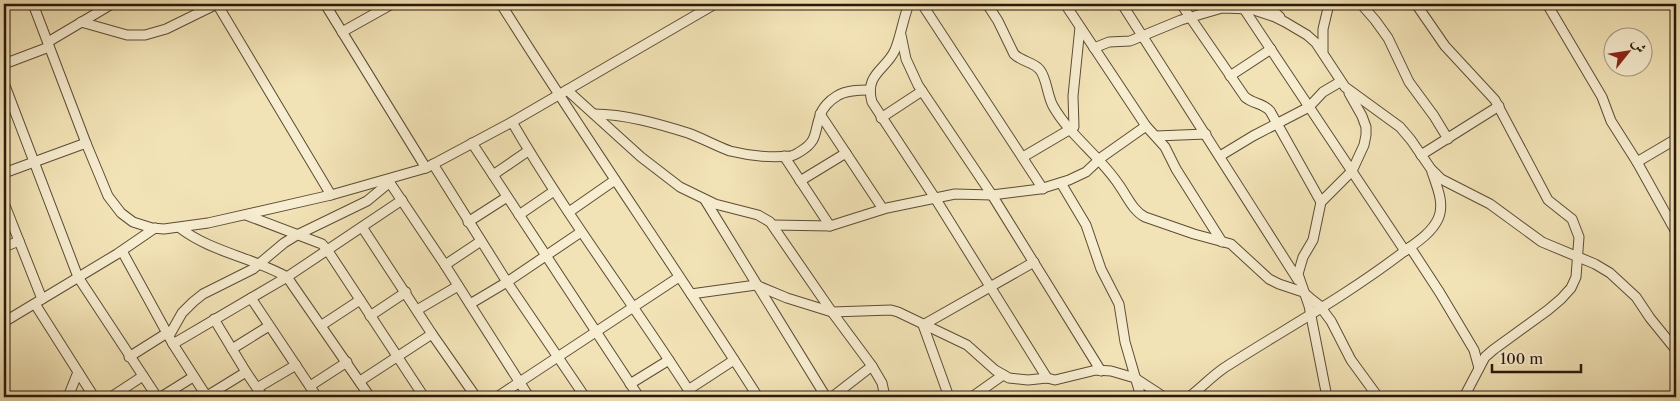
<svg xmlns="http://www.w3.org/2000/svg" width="1680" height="401" font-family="'Libre Caslon Text',Amiri,serif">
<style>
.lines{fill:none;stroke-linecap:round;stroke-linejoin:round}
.minor-casing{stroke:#5c4c35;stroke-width:11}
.minor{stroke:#f7edd0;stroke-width:9}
</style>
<rect width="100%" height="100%" fill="#f2e3b6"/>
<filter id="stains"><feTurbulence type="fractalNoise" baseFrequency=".004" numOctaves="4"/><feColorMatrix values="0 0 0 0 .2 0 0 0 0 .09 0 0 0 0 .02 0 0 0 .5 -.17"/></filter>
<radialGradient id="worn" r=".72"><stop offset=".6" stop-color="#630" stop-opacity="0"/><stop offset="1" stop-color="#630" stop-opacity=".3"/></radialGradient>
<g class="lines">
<g class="minor-casing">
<g id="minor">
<polyline points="33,4 86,143 108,196 121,213 133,222 152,228 164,229 208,223 331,195 426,168 512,122 715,4"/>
<polyline points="217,4 331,195"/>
<polyline points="325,4 426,168"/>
<path d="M501,4C584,137 674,265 758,397"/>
<path d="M909,4C903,19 901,35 895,50C886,70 864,74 872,102L935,198L1047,378"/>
<polyline points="922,4 1043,189"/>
<path d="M987,4L998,21L1014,54C1022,62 1034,62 1040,70C1047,79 1047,95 1053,106C1070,136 1100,156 1119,185C1127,196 1133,211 1145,217L1194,234L1231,244L1269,279L1279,284L1303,292L1310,298L1319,305L1331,321L1351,360L1378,397"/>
<polyline points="1065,4 1146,126 1165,147 1176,169 1222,242"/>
<polyline points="1122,4 1298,280"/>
<path d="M1181,4L1245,97C1253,104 1263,103 1270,111L1321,202"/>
<polyline points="1266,4 1280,17"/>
<polyline points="1361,4 1375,20 1388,38 1409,82 1434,116 1448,139"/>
<polyline points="1416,4 1445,46 1495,100 1548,200 1572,219 1579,237 1576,277 1571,288 1561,299 1548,310 1493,350 1485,357 1464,397"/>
<polyline points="1547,4 1602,97 1611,121 1637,162 1676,232"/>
<polyline points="1242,6 1405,251"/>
<polyline points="81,22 127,35 145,35 166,29 217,4"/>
<polyline points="342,32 392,4"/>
<polyline points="901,35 906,59 918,85 992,195 1101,371"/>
<polyline points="48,42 112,4"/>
<polyline points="1094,48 1109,42 1130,41 1181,20 1222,8 1251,9 1275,17 1285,22 1307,35 1316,43 1345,87 1400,127 1411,140 1431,169 1441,179 1490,204 1542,242 1595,264 1610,273 1636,297 1650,318 1676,350"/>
<polyline points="1323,51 1323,29 1329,4"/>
<polyline points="4,64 49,47"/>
<polyline points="1230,76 1271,49"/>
<polyline points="4,83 78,277 157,397"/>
<polyline points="567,90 641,157 680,187 715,204 758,215 770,222 832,312 872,366 882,383 885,397"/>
<path d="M594,114C625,114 659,124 688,133C702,138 716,146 730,151C750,156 770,158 791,156C795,155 798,153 801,151C818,141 814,132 820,116C822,108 830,100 837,96C846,90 860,90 870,90"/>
<polyline points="820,114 883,209"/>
<polyline points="881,118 922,91"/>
<path d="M512,122C567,217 634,304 693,397"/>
<polyline points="1156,136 1206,134"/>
<polyline points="472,143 639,397"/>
<polyline points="1421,155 1499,106"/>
<polyline points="784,156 830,226"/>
<polyline points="1220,156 1253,136 1309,107 1323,92 1340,82"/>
<polyline points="1023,157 1074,127 1073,96 1080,27"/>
<polyline points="1637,162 1676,139"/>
<polyline points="433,164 507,282 585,397"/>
<polyline points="4,173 86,143"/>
<polyline points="493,175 528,151"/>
<polyline points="388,180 445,265 529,397"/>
<polyline points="800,181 846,153"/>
<polyline points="1061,183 1086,225 1101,269 1119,304 1125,342 1141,397"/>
<polyline points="705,200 826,397"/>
<polyline points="4,203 42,299"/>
<polyline points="569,212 615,180"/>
<polyline points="246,215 322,244 328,251 424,397"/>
<polyline points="519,215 554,191"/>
<polyline points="468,222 507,197"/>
<polyline points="773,225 830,226 887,208 955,194 992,195 1040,189 1069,180 1086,172 1102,157 1146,126"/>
<polyline points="362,227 432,334 476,397"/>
<path d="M180,228C211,252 254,258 287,277L370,397"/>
<polyline points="4,247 19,241"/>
<polyline points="1410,247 1440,293 1474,350 1479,368"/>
<polyline points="122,251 173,344 207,397"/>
<polyline points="445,265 481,241"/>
<polyline points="691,294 756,285 787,298 832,312 891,310 898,312 967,345 995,370 1009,378 1028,380 1047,378 1055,380 1096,370 1111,371 1135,378 1164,397"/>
<polyline points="251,298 317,397"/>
<polyline points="35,304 94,397"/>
<polyline points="470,304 507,282 581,232"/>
<polyline points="417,310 458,286"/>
<polyline points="370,316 406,292"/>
<polyline points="214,319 246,372 263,397"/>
<polyline points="4,322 117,254 155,228"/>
<polyline points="322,325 360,300"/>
<polyline points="169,336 182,313 193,302 203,294 253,269 284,243 297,235 367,201 390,182"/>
<polyline points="173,344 287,277 402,200"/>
<polyline points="232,349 269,326"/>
<polyline points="129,357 167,333"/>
<polyline points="360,381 432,334"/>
<polyline points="630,384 669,360"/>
<polyline points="310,386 347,362"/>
<polyline points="257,388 296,365"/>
<polyline points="688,390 734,360"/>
<polyline points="207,396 246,372"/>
<polyline points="68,397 78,372"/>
<polyline points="111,397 143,376"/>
<polyline points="161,397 193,377"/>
<polyline points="497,397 679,277"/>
<polyline points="832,397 872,366"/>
<polyline points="949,397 923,325 1034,262"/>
<polyline points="972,397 1003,375"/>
<path d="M1189,397C1201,388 1211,377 1224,368C1283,330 1346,296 1402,253C1414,244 1431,234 1438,219C1445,204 1437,187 1432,172"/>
<polyline points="1327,397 1309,306 1298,274 1303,257 1313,240 1321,202 1352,171 1364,145 1366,135 1366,127 1362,116 1349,93"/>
</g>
</g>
<use href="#minor" class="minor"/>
</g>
<rect width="1680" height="401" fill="none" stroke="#f2e3b6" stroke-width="20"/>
<rect x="5" y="5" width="1670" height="391" fill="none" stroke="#2a190a" stroke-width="2.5"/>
<rect x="10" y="10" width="1660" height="381" fill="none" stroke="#2a190a"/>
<g transform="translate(1628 52) rotate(60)"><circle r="24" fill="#f7edd0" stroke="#a59881"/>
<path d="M0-4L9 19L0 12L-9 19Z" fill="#8f2418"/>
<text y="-8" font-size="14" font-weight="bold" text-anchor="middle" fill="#2a190a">ش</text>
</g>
<path d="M1492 364v8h89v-8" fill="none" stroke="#2a190a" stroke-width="2.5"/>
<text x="1500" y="364" font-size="15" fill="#2a190a" stroke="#f7edd0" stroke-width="4" paint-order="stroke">100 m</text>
<rect width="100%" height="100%" filter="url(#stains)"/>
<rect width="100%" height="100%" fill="url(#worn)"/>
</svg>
